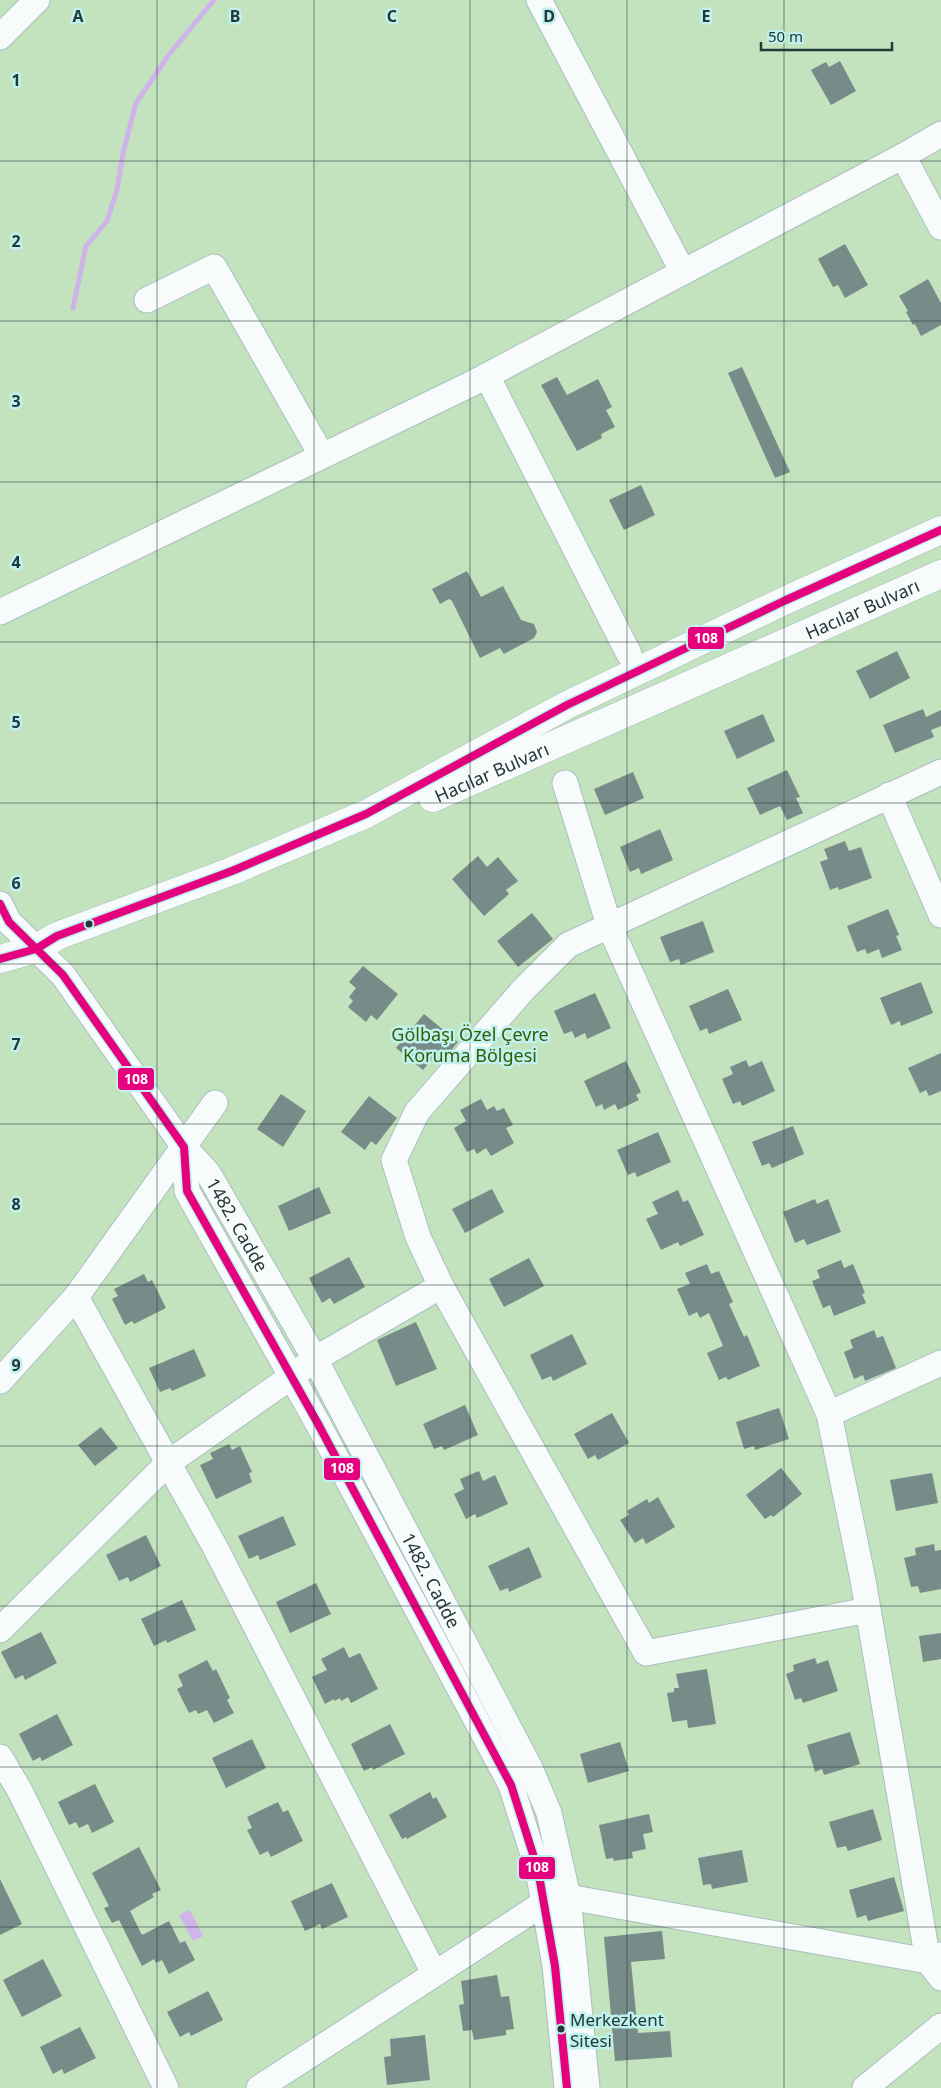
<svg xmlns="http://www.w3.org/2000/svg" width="941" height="2088" font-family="'Noto Sans',sans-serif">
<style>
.green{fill:#c3e3be}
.water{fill:#ceb4ea}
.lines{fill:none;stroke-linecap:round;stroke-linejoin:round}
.stream{stroke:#ceb4ea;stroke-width:5}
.building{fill:#778b88}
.minor-casing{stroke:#a9bfbe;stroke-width:27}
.major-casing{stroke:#a9bfbe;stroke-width:29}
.minor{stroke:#f7fbfb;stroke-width:25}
.major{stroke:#f7fbfb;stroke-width:28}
.bus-1-casing{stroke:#bff2ef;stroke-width:11}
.bus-1{stroke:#e5007d;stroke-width:8}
.grid{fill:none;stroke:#243937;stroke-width:1;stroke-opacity:0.55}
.bus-dot{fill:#243937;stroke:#bff2ef;stroke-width:2}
.labels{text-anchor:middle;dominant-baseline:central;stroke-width:5;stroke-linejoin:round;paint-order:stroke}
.bus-label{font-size:17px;fill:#243937;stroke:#bff2ef;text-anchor:start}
.street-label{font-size:18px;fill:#243937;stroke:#bff2ef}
.park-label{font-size:18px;fill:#355b00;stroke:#bff2ef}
.grid-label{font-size:16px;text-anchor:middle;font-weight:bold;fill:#243937;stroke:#bff2ef;stroke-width:5;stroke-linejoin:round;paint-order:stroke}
.line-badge{stroke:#bff2ef;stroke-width:2}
.badge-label{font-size:14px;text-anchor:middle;font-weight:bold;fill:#fff}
</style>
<rect width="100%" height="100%" fill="#cbe6e4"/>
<rect class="green" x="0" y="0" width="941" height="2088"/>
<polygon class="water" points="190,1910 203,1936 193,1941 179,1915"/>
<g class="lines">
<polyline class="stream" points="73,308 86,246 107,221 117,190 123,153 136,103 168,56 214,0"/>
</g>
<g class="building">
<polygon points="840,61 856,91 831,105 811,70 826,62 829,67"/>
<polygon points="845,244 868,285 845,298 838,285 833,287 818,259"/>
<polygon points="928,279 941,303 941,325 921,336 915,324 913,325 906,312 908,311 899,296"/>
<polygon points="742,367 790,472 775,478 728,373"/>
<polygon points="557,377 567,395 598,379 612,407 606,410 615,427 601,434 602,438 577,451 541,385"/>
<polygon points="641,485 655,515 624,530 609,500"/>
<polygon points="467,571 481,597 503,586 521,620 534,624 537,632 534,638 504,654 500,648 480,658 452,601 449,599 440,604 432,589"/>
<polygon points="897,651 910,678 870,699 856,671"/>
<polygon points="923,709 926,717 941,710 941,726 931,730 934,737 895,753 883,725"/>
<polygon points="763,714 775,741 737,759 724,731"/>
<polygon points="787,770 800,797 796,798 803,813 787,820 780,806 760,815 747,788"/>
<polygon points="633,772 644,798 605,815 594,789"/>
<polygon points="660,829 673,860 641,874 639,868 630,872 620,847"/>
<polygon points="845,841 849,851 861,847 872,878 839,890 838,887 830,890 820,862 828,859 824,849"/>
<polygon points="478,856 487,867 498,857 518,881 506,890 509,894 484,916 452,879"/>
<polygon points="888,909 899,935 896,936 902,950 882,958 879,949 867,954 865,949 857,952 847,926"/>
<polygon points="532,913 553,939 518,967 497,941"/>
<polygon points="703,921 714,952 681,965 679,959 670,962 660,937"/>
<polygon points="363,966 398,994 377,1020 371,1015 366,1022 348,1007 353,1001 349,997 356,988 349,982"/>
<polygon points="921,982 933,1013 901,1026 900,1021 891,1025 880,998"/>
<polygon points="728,989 742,1020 709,1034 707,1028 700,1031 689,1006"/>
<polygon points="595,993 611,1028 587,1039 585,1033 575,1038 572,1031 564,1034 554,1011"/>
<polygon points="424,1014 458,1042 443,1060 436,1055 423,1070 396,1048"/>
<polygon points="941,1053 941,1091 929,1096 926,1090 920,1093 908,1068"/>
<polygon points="746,1060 749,1067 762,1061 775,1091 742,1106 740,1101 733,1104 722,1079 733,1074 730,1067"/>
<polygon points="626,1061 641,1092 636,1095 639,1100 618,1110 615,1104 604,1110 602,1104 596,1107 584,1081"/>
<polygon points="281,1094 306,1111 283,1147 257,1129"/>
<polygon points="369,1096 397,1118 376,1145 371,1141 365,1150 341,1132"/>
<polygon points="481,1099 487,1110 494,1106 497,1111 504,1108 513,1125 506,1128 514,1143 491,1156 486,1148 477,1154 474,1149 467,1152 454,1128 466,1121 460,1110"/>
<polygon points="793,1126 804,1154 772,1168 769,1163 762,1166 752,1142"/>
<polygon points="658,1132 671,1162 637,1177 635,1172 628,1175 617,1150"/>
<polygon points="319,1187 331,1213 289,1231 278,1206"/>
<polygon points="492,1189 504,1212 465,1233 452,1209"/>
<polygon points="678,1190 683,1202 688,1200 704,1235 680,1246 678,1242 661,1250 646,1219 658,1214 652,1202"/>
<polygon points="815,1199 817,1204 828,1199 841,1232 807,1245 804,1239 795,1243 783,1212"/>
<polygon points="349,1257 365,1287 334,1304 330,1298 322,1303 309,1278"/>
<polygon points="529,1258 544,1286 504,1307 489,1279"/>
<polygon points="841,1260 844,1268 853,1264 865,1293 862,1294 866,1303 834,1316 830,1305 823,1308 812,1281 820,1278 817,1270"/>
<polygon points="707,1264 711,1274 719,1271 733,1302 729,1304 744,1337 747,1335 760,1366 728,1380 726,1377 719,1380 707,1353 723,1346 709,1313 700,1318 697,1312 689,1316 677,1289 690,1284 685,1273"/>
<polygon points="144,1274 148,1282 152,1280 166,1308 134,1324 132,1321 125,1325 112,1299 118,1296 114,1289"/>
<polygon points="416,1322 437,1369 396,1386 377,1340"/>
<polygon points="874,1330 877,1338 883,1336 896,1368 865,1381 863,1375 854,1379 844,1352 853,1348 850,1340"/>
<polygon points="572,1334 587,1364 553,1381 551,1376 542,1380 530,1355"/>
<polygon points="194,1349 206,1376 172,1391 170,1388 160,1392 149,1368"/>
<polygon points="465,1405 478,1435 444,1450 442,1446 434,1449 423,1424"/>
<polygon points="779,1408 789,1439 755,1450 754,1446 744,1449 736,1422"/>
<polygon points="612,1413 629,1443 598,1460 595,1455 588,1459 574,1434"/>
<polygon points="101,1427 118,1448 95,1466 78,1445"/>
<polygon points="229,1444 232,1450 240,1446 252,1472 249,1473 252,1482 216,1499 200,1465 213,1459 210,1453"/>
<polygon points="781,1468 802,1494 773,1517 771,1515 765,1519 746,1495"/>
<polygon points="479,1471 483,1481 495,1475 508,1504 477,1518 475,1514 466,1519 454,1494 464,1489 460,1479"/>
<polygon points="932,1473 938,1503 896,1511 890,1480"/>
<polygon points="658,1497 675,1527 646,1544 643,1538 635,1543 620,1520 629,1515 627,1511 647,1499 649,1503"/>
<polygon points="283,1516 296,1545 260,1560 258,1555 249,1559 238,1536"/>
<polygon points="146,1535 161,1566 130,1582 128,1577 119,1581 106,1555"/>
<polygon points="934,1544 935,1551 941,1550 941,1589 920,1593 918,1586 911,1587 904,1558 916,1555 915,1548"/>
<polygon points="529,1547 542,1577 509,1592 508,1588 500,1591 488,1566"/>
<polygon points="316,1583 331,1614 290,1633 276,1602"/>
<polygon points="182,1600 196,1630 167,1643 166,1640 154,1646 141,1619"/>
<polygon points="41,1632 57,1663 25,1680 23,1675 15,1679 1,1652"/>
<polygon points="941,1633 941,1659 923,1662 919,1636"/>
<polygon points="344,1647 349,1658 360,1653 378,1689 351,1703 348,1697 341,1701 340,1698 334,1701 334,1699 325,1704 312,1677 327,1670 321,1659"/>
<polygon points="815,1658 817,1664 828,1660 838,1691 803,1703 801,1698 795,1700 786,1674 794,1671 793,1665"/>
<polygon points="207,1660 213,1671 216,1669 230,1698 227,1700 234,1713 214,1723 207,1710 198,1714 196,1710 189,1713 177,1689 183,1686 178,1675"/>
<polygon points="707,1669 716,1724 688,1728 687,1720 672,1722 667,1693 674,1692 674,1688 679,1688 676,1674"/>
<polygon points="57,1714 73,1745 42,1761 40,1757 33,1761 19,1734"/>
<polygon points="390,1724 405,1754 373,1770 372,1767 364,1771 351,1744"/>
<polygon points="850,1732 860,1764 824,1775 822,1769 815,1772 807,1745"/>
<polygon points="252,1739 266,1768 226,1788 212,1758"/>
<polygon points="620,1742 629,1771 588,1783 580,1754"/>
<polygon points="95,1784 114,1822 92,1833 88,1824 79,1828 76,1822 69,1825 58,1802"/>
<polygon points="430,1792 433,1799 436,1797 447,1817 407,1839 406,1837 402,1839 389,1815"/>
<polygon points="278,1802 283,1812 288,1810 303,1841 271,1857 268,1851 260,1855 247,1830 252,1828 247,1817"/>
<polygon points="873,1809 882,1840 848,1851 846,1846 837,1848 829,1822"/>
<polygon points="649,1814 653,1832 643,1834 646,1849 632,1852 633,1858 614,1861 613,1858 606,1859 599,1825"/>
<polygon points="139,1847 161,1890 152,1894 154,1897 130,1911 142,1935 169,1921 180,1943 185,1941 195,1960 169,1974 162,1960 156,1963 154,1959 142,1966 119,1920 112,1923 104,1908 109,1906 92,1873"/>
<polygon points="742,1850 748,1882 712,1889 711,1884 703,1885 698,1858"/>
<polygon points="894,1877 904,1911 868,1921 866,1915 857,1918 849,1890"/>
<polygon points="0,1879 22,1924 0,1935"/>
<polygon points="332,1883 348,1917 322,1929 320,1924 305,1931 291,1901"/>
<polygon points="662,1931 665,1959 631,1962 638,2033 670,2031 672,2057 615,2061 604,1937"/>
<polygon points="43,1959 62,1996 22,2017 3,1980"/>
<polygon points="497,1975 501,1997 509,1996 514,2029 506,2030 506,2035 474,2040 472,2030 463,2031 459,2005 464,2004 461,1981"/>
<polygon points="208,1991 223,2020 191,2036 189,2032 180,2037 167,2012"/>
<polygon points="80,2027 96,2058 64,2074 62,2069 53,2074 40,2047"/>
<polygon points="425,2035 430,2080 387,2085 384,2057 391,2056 390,2039"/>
</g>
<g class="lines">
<g class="minor-casing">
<g id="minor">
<polyline points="539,0 683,272"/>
<polyline points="0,37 37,0"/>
<polyline points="941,134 903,156 941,227"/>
<polyline points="147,300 214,267 322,456"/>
<polyline points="487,376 629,654"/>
<polyline points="0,612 471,384 903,156"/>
<polyline points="565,783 609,925 829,1414 863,1580 928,1961 941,1978"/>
<polyline points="889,795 941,915"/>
<path id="s1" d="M0,904L9,922L63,975L184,1147L208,1173L315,1359L530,1768L549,1813L568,1897L587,2088"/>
<polyline points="184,1147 187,1191 317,1422 511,1785 538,1870 555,1966 567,2088"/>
<polyline points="76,1297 215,1547 434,1973"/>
<polyline points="0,1381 76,1297 215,1103"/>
<polyline points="829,1414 941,1363"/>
<polyline points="868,1610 646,1653 441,1286 418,1237 394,1160 417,1112 523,990 568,945 941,772"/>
<polyline points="0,1630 168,1463 291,1377 315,1359 441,1286"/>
<polyline points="0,1757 20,1791 166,2088"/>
<polyline points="259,2088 544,1903 568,1897 928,1961 941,1955"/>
<polyline points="865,2088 941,2026"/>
</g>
</g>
<g class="major-casing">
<g id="major">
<path id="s2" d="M433,798L941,574"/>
<polyline points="0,959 36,949 57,936 232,871 366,814 567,705 784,601 941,530"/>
</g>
</g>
<use href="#minor" class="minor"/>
<use href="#major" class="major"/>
<g class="bus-1-casing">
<g id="bus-1">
<polyline points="0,904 9,922 63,975 184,1147 187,1191 317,1422 511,1785 538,1870 555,1966 567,2088"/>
<polyline points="0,959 36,949 57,936 232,871 366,814 567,705 784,601 941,530"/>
</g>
</g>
<use href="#bus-1" class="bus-1"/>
</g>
<path class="grid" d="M157,0V2088M314,0V2088M470,0V2088M627,0V2088M784,0V2088M0,161H941M0,321H941M0,482H941M0,642H941M0,803H941M0,964H941M0,1124H941M0,1285H941M0,1446H941M0,1606H941M0,1767H941M0,1927H941"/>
<g class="bus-dot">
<circle cx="89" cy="924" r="4.5"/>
<circle cx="561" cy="2029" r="4.5"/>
</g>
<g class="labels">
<g class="bus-label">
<text x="570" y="2019">Merkezkent<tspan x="570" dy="21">Sitesi</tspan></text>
</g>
<g class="street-label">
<text stroke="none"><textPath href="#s2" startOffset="469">Hacılar Bulvarı</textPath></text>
<text stroke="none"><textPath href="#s2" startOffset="64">Hacılar Bulvarı</textPath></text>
<text stroke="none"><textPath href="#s1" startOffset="401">1482. Cadde</textPath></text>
<text stroke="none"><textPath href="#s1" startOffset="806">1482. Cadde</textPath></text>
</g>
<g class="park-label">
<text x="470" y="1034">Gölbaşı Özel Çevre<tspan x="470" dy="21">Koruma Bölgesi</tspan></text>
</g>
</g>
<g class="grid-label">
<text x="78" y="22">A</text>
<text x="235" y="22">B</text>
<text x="392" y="22">C</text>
<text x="549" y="22">D</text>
<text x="706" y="22">E</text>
<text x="16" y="86">1</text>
<text x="16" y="247">2</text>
<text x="16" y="407">3</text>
<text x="16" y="568">4</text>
<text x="16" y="728">5</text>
<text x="16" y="889">6</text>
<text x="16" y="1050">7</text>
<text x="16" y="1210">8</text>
<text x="16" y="1371">9</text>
</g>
<g class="line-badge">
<rect x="687" y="626" width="38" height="24" rx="5" fill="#e5007d"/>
<rect x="117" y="1067" width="38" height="24" rx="5" fill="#e5007d"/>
<rect x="323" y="1457" width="38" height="24" rx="5" fill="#e5007d"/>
<rect x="518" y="1856" width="38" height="24" rx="5" fill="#e5007d"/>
</g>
<g class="badge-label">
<text x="706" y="643">108</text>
<text x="136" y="1084">108</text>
<text x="342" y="1473">108</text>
<text x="537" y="1872">108</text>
</g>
<path d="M761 42v8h131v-8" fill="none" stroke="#243937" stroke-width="2.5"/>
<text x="768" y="42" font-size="15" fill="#243937" stroke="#bff2ef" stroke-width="4" paint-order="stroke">50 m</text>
</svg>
